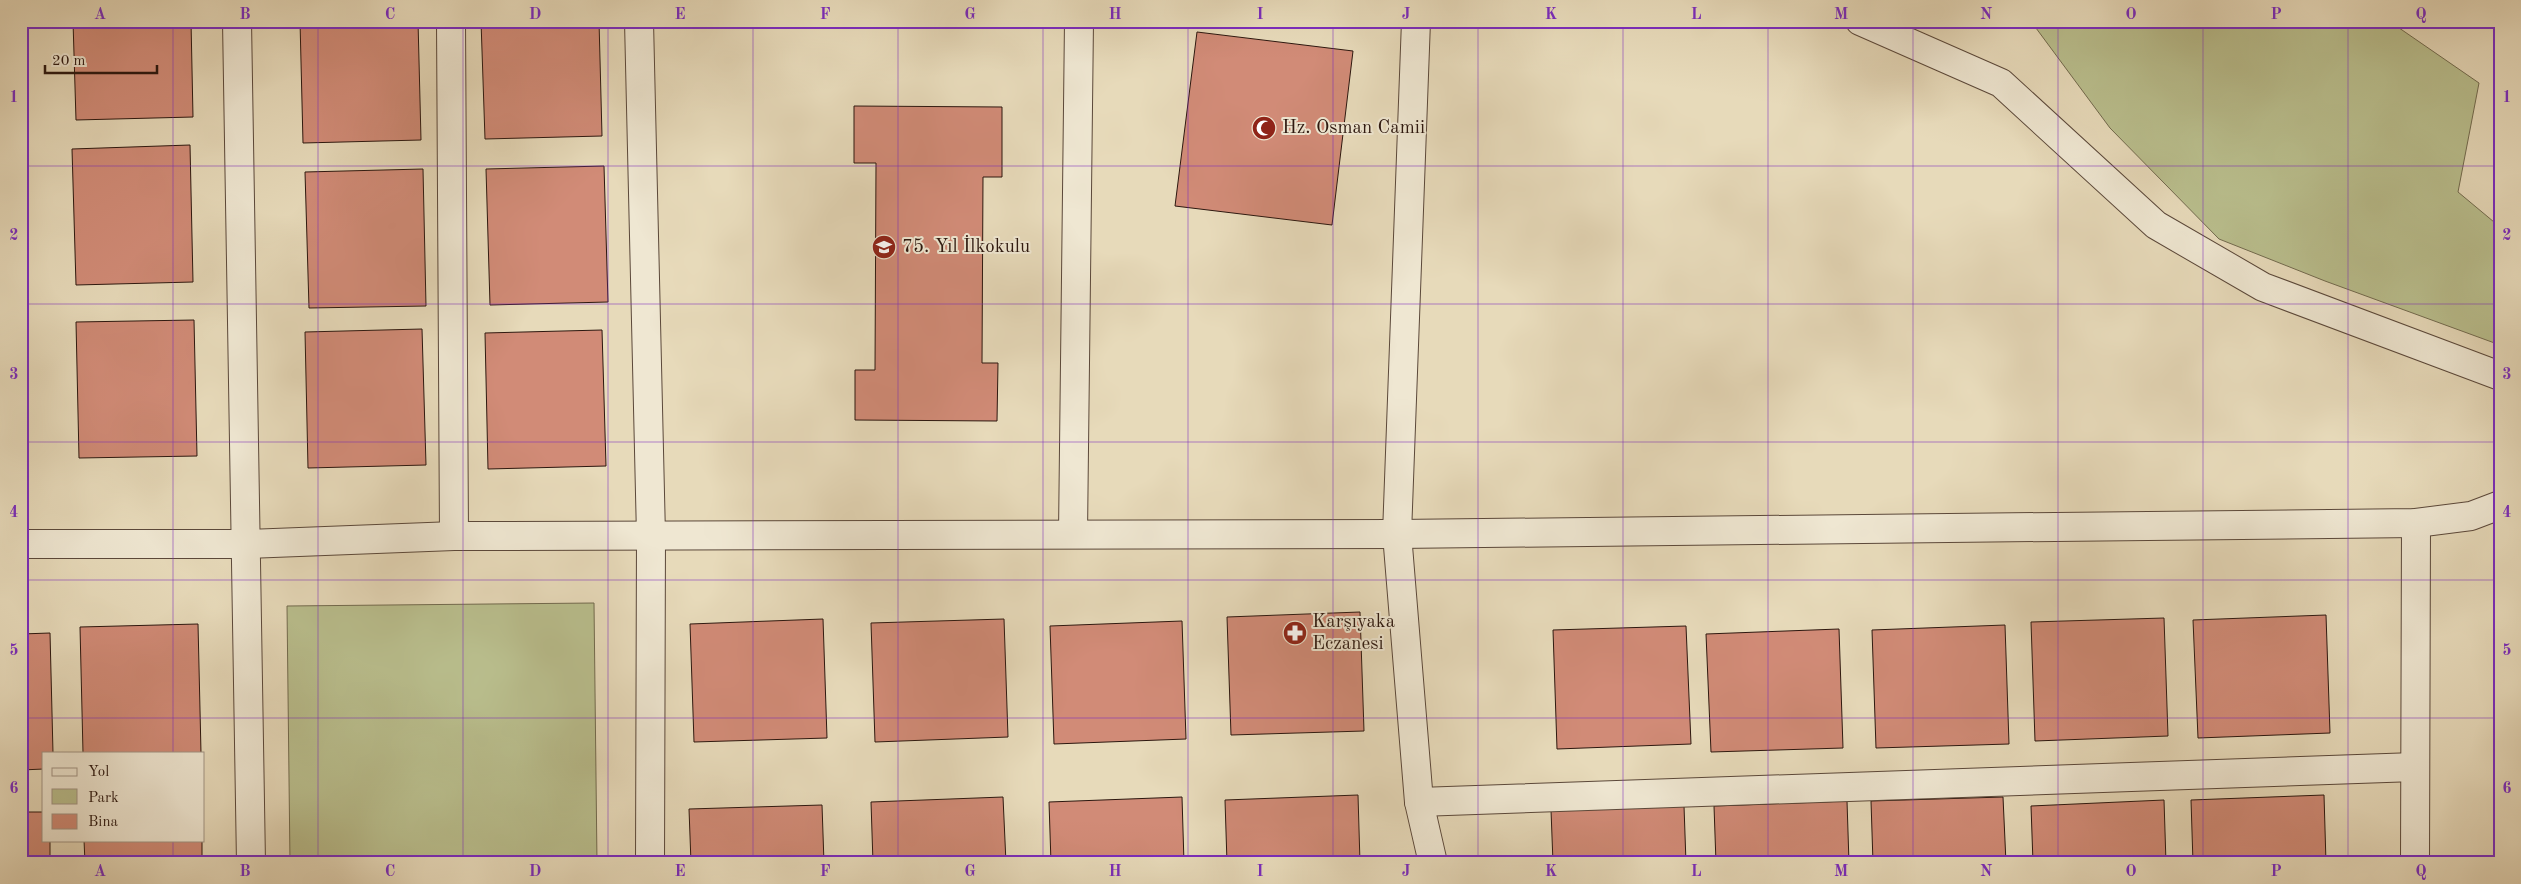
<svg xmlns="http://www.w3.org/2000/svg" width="2521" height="884" font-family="'Old Standard TT',serif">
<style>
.green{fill:#b9be8d;stroke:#726a4e}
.building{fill:#d18b77;stroke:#2c170f}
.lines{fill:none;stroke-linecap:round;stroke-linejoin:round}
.minor-casing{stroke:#5b483a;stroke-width:30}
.tertiary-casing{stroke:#5b483a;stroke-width:30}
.minor{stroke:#efe7d2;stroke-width:28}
.tertiary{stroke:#efe7d2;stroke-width:28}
.grid{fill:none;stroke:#7b2cbf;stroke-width:1;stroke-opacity:0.55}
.labels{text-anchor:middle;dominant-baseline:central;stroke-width:4;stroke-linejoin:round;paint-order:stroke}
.poi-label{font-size:19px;fill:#2c170f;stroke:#efe7d2;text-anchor:start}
.neatline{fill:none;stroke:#7b2cbf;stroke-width:2}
.grid-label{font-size:16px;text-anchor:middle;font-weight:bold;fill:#7b2cbf}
</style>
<rect width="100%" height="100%" fill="#e7daba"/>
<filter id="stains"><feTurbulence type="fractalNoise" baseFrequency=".004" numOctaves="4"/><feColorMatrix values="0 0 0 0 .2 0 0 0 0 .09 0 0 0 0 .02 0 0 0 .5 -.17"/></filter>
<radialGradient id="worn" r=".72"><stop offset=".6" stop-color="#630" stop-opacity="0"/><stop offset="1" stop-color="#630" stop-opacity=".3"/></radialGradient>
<g class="green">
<polygon points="2026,21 2389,21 2479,83 2458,192 2500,227 2500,345 2325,281 2219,239 2110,128 2033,24"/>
<polygon points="594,603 597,863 290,863 287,606"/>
</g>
<g class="building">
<polygon points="73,21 191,21 193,117 76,120"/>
<polygon points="300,21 418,21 421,140 303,143"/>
<polygon points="481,21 599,21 602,136 485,139"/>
<polygon points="1197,32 1353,51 1332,225 1175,206"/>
<polygon points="854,106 1002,107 1002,177 983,177 982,363 998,363 997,421 855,420 855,370 875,370 876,163 854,163"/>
<polygon points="190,145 193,282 76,285 72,149"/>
<polygon points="604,166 608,302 490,305 486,169"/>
<polygon points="423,169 426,306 309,308 305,172"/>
<polygon points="194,320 197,456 79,458 76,322"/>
<polygon points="422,329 426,465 308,468 305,332"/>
<polygon points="602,330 606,466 488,469 485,333"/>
<polygon points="1360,612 1364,731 1231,735 1227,617"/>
<polygon points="2326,615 2330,733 2198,738 2193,620"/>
<polygon points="2164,618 2168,736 2035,741 2031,622"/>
<polygon points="823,619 827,738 694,742 690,624"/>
<polygon points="1004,619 1008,737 875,742 871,623"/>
<polygon points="1182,621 1186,739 1054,744 1050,626"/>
<polygon points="198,624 201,753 83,753 80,627"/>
<polygon points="2005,625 2009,744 1876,748 1872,630"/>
<polygon points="1686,626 1691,744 1557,749 1553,630"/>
<polygon points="1839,629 1843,748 1711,752 1706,634"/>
<polygon points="50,633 53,753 44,753 44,769 21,770 21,634"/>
<polygon points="1358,795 1360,863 1227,863 1225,800"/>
<polygon points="2324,795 2326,863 2193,863 2191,800"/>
<polygon points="1003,797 1006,863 873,863 871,802"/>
<polygon points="1182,797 1184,863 1051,863 1049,802"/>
<polygon points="2003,797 2006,863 1873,863 1871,801"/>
<polygon points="2164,800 2166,863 2033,863 2031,806"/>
<polygon points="1847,801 1849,863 1716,863 1714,806"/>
<polygon points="822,805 824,863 691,863 689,809"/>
<polygon points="1684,806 1686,863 1553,863 1551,810"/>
<polygon points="21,812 44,812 44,840 50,840 50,863 21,863"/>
<polygon points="84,840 202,840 202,863 85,863"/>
</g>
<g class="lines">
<g class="minor-casing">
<g id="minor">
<polyline points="237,21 251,863"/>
<polyline points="451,21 454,536"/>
<polyline points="639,21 651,536 650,863"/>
<polyline points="1860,21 2001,83 2156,225 2263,287 2500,376"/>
<polyline points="1073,534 1079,21"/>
<polyline points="21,544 246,544 454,536 1397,534 2416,523 2471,516 2500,505"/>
<polyline points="1419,802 2415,767"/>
<polyline points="2415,863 2416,523"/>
</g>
</g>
<g class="tertiary-casing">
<polyline id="tertiary" points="1416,21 1397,534 1419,802 1433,863"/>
</g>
<use href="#minor" class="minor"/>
<use href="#tertiary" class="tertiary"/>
</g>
<path class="grid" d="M173,21V753M318,21V863M463,21V863M608,21V863M753,21V863M898,21V863M1043,21V863M1188,21V863M1333,21V863M1478,21V863M1623,21V863M1768,21V863M1913,21V863M2058,21V863M2203,21V863M2348,21V863M21,166H2500M21,304H2500M21,442H2500M21,580H2500M21,718H2500M173,840V863"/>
<defs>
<g id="mosque-disc" transform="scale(1.25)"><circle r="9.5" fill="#8f2418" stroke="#efe7d2"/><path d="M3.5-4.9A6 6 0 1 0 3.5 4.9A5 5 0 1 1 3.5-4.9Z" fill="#fff"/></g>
<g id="school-disc" transform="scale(1.25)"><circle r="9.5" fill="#8f2418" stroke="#efe7d2"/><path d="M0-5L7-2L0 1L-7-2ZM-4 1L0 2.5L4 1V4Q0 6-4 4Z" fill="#fff"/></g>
<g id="pharmacy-disc" transform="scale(1.25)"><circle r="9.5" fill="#8f2418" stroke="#efe7d2"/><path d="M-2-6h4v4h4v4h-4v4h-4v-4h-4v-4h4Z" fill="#fff"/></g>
</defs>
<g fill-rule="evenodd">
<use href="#mosque-disc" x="1264" y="128"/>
<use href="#school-disc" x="884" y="247"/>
<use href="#pharmacy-disc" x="1295" y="633"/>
</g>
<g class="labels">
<g class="poi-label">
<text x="1282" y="128">Hz. Osman Camii</text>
<text x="902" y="247">75. Yıl İlkokulu</text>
<text x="1312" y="622">Karşıyaka<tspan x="1312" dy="22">Eczanesi</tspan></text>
</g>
</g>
<rect width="2521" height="884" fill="none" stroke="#e7daba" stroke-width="55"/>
<rect x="42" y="752" width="162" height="90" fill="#efe7d2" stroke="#a19484"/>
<rect x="52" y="768" width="25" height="8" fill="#efe7d2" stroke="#a19484"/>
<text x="88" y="776" font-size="15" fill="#2c170f">Yol</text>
<rect x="52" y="789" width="25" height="15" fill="#b9be8d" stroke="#a19484"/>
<text x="88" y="802" font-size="15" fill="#2c170f">Park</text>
<rect x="52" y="814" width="25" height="15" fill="#d18b77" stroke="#a19484"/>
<text x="88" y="826" font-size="15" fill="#2c170f">Bina</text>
<path d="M45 65v8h112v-8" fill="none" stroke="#2c170f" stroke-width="2.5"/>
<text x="52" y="65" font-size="15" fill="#2c170f" stroke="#efe7d2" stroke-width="4" paint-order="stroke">20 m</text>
<rect x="28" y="28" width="2466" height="828" class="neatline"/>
<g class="grid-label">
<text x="100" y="19">A</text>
<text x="245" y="19">B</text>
<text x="390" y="19">C</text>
<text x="535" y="19">D</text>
<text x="680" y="19">E</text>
<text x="825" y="19">F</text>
<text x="970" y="19">G</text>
<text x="1115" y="19">H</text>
<text x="1260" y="19">I</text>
<text x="1406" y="19">J</text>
<text x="1551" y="19">K</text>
<text x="1696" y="19">L</text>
<text x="1841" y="19">M</text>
<text x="1986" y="19">N</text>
<text x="2131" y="19">O</text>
<text x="2276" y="19">P</text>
<text x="2421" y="19">Q</text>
<text x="14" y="102">1</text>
<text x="2507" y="102">1</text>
<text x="14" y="240">2</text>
<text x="2507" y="240">2</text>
<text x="14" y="379">3</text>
<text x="2507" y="379">3</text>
<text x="14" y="517">4</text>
<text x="2507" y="517">4</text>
<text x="14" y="655">5</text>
<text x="2507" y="655">5</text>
<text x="14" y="793">6</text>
<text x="2507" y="793">6</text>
<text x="100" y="876">A</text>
<text x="245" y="876">B</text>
<text x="390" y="876">C</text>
<text x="535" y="876">D</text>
<text x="680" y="876">E</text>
<text x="825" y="876">F</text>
<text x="970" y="876">G</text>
<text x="1115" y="876">H</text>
<text x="1260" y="876">I</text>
<text x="1406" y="876">J</text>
<text x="1551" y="876">K</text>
<text x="1696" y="876">L</text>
<text x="1841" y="876">M</text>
<text x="1986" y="876">N</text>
<text x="2131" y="876">O</text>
<text x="2276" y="876">P</text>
<text x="2421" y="876">Q</text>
</g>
<rect width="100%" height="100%" filter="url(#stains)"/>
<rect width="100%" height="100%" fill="url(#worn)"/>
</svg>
